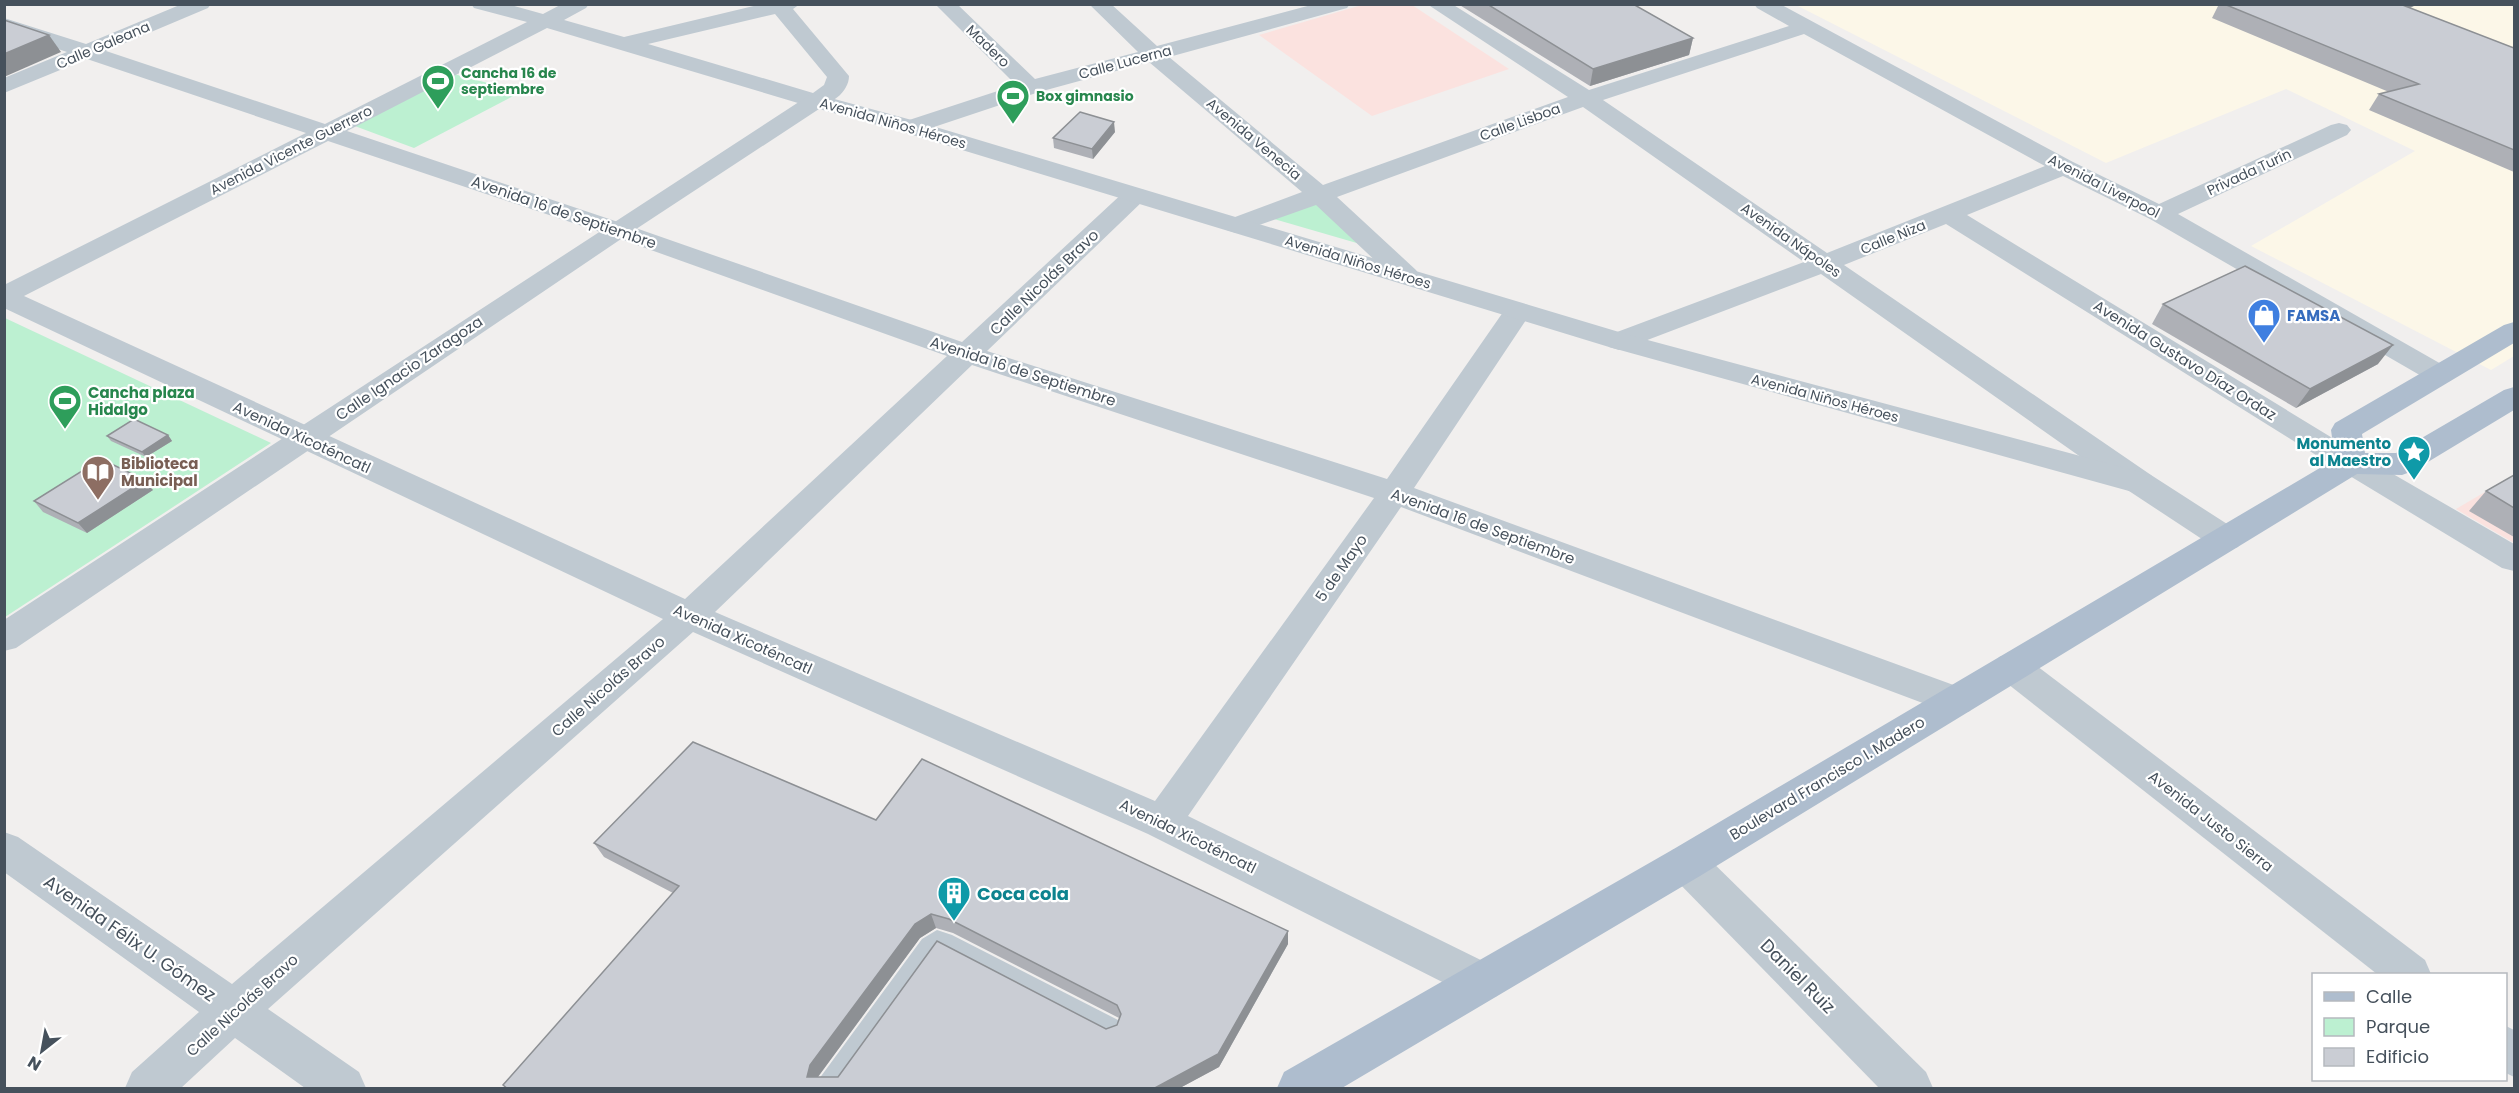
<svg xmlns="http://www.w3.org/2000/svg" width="2519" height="1093" font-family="Poppins,sans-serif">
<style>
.commercial{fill:#fcf7e8}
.medical{fill:#fbe2df}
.green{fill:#bcf0d1}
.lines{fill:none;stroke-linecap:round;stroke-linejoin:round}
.service{fill:#bfc9d1;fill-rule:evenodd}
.minor{fill:#bfc9d1;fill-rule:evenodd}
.tertiary{fill:#bfc9d1;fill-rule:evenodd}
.primary{fill:#aebdce;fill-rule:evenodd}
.wall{fill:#aeb0b6;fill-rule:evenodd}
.shaded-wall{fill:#8d9094}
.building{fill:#cacdd4;stroke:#8d9094;stroke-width:1.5;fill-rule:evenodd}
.labels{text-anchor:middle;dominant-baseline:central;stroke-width:4.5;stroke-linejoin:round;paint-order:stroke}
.far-street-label{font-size:14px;fill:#46515c;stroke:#fff}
.far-leisure-label{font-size:14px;font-weight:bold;fill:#27864d;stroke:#fff;text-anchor:start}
.street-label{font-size:15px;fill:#46515c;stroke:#fff}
.shop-label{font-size:15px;font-weight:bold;fill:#366cbe;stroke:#fff;text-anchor:start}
.leisure-label{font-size:15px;font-weight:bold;fill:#27864d;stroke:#fff;text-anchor:start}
.culture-label{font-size:15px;font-weight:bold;fill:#0d838f;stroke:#fff;text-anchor:end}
.education-label{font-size:15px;font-weight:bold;fill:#785e54;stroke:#fff;text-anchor:start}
.near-culture-label{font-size:18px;font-weight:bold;fill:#0d838f;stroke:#fff;text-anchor:start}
.near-street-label{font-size:18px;fill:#46515c;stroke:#fff}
</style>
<rect width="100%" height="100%" fill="#f1efee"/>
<polygon class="commercial" points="1796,5 2514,5 2514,356 2491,370 2251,246 2415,151 2286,89 2106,163"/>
<g class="medical">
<polygon points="1362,5 1412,5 1509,69 1372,116 1259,35"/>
<polygon points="2514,475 2514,543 2456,509"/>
</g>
<g class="green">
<polygon points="454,74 521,92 414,148 352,125"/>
<polygon points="1317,202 1367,246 1274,219"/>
<polygon points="5,318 271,443 5,617"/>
</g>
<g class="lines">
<polygon class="service" points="937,930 952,935 1118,1020 1121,1028 1118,1036 1109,1040 1100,1036 941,952 843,1088 816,1088 819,1079 922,939"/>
<g class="minor">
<path d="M182,4H211L208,8L106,51L325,124L527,22L474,8L471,4H507L543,14L562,4H589L586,8L564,20L624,37L762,4H800L793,9L849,76C849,94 825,110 808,106L547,28L347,131L627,225L962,342L1126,190L1135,188L1144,190L1147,195L1144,200L987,351L1387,479L1508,305L1518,303L1528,305L1532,311L1414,488L1970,691L1975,701L1970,711L1957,716L1944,711L1401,507L1188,816L1497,968L1504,982L1497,996L1482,1002L1148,834L693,632L268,1009L359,1072L366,1088H305L235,1038L181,1088H125L132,1072L199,1012L4,872V832L18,837L232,984L663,619L4,308V285L306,133L87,59L4,93V78L67,52L4,31V18L86,44ZM775,14L827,77L824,85L813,93L648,44ZM328,141L609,235L947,356L685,599L24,296ZM972,365L1374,498L1155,801L715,612Z"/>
<path d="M935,4H957L1035,79L1138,52L1089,4H1111L1157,46L1315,4H1350L1347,8L1169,57L1323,185L1568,97L1427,4H1452L1589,90L1789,26L1757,8L1754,4H1780L2073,162L2159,204L2331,125L2339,123L2347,125L2351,130L2347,135L2178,214L2450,369L2455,375L2450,381L2440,384L2430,381L2150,219L2063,176L1967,215L2362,456L2514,544V571L2502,568L2340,470L1946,224L1844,265L2151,475L2156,483L2151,491L2140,494L2129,491L1821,274L1629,347L1619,350L1609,347L1605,341L1609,335L1804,262L1583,107L1337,197L1416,270L1420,276L1416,282L1407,284L1398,282L1316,205L1245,230L1236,233L1227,230L1223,225L1227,220L1302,192L1149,62L1039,92L919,132L911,134L903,132L899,127L903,122L1016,85ZM1804,34L2045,166L1827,253L1603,100Z"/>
<polygon points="2012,653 2025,657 2425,960 2431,974 2377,974 1999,677 1994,667 1999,657"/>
<polygon points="1686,845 1700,850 1926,1072 1933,1088 1879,1088 1672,876 1666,863 1672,850"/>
<polygon points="2506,1026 2514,1030 2514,1077 2506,1073"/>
</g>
<polygon class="tertiary" points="816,94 919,122 1629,335 2151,475 2238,531 2242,539 2238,547 2226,551 2214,547 2129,491 1609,347 903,132 819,109 627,235 16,648 4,651 4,620 808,96"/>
<polygon class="primary" points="2514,322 2514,343 2362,434 2365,453 2396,453 2504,390 2514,387 2514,410 2413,471 2402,475 2357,474 1700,876 1342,1088 1277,1088 1284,1072 1672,850 2335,459 2331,430 2335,423 2504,325"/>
</g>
<g class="wall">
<polygon points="1458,4 1633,4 1693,38 1689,55 1590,86"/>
<polygon points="2219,4 2418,4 2410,8 2514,48 2514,172 2369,110 2379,94 2389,92 2212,18"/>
<polygon points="1115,132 1093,159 1054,148 1053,138"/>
<polygon points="2163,304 2378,364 2296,408 2152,324"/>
<polygon points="168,435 172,441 146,457 111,441 107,436"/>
<polygon points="2514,475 2514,537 2469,511 2486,491"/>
<polygon points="153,490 87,533 43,512 34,501"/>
<path d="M876,820L1288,931V944L1219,1067L1178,1089H507L503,1085L673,893L604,857L594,843ZM936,928L953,933L1119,1018L1117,1025L1106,1029L838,1077H818L920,938Z"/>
</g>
<g class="shaded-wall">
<polygon points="2395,4 2418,4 2386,18"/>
<polygon points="49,35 61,52 4,77 4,54"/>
<polygon points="1693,38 1689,55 1590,86 1593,69"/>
<polygon points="1114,122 1115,132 1093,159 1092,149"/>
<polygon points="2393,345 2378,364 2296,408 2310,389"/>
<polygon points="168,435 172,441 146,457 142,452"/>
<polygon points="145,480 153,490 87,533 78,523"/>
<polygon points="931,914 936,928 920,938 817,1078 807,1077 810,1065 915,924"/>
<polygon points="1288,931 1288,944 1219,1067 1178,1089 1153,1089"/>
</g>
<g class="building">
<polygon points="1487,4 1633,4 1693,38 1593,69"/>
<polygon points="2224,4 2400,4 2514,48 2514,150 2379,94 2419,84"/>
<polygon points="4,20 49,35 4,54"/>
<polygon points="1080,112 1114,122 1092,149 1053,138"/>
<polygon points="2245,266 2393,345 2310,389 2163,304"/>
<polygon points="134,419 168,435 142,452 107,436"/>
<polygon points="101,459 145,480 78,523 34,501"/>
<polygon points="2514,475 2514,508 2486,491"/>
<path d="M693,742L876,820L922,759L1288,931L1218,1054L1153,1089H508L503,1085L679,886L594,843ZM931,914L949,919L1117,1005L1121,1014L1117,1025L1106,1029L937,941L838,1077H807L810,1065L915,924Z"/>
</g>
<defs>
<g id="stadium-pin" transform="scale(1.725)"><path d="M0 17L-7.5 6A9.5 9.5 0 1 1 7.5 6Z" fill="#2e9e5b" stroke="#fff"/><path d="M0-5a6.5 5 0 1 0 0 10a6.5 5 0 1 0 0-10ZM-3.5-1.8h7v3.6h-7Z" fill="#fff"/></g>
<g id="shop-pin" transform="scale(1.725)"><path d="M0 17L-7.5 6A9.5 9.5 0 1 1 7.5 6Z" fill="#3f7fe0" stroke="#fff"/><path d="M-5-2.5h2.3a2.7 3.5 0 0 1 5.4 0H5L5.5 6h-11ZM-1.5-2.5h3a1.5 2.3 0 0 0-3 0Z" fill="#fff"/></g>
<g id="sight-pin" transform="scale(1.725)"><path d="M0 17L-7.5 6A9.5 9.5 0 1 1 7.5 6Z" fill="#0f9aa8" stroke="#fff"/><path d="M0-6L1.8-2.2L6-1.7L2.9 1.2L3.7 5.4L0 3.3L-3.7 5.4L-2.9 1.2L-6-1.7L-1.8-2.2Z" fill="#fff"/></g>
<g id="library-pin" transform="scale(1.725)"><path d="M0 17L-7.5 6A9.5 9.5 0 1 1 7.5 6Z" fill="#8d6e63" stroke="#fff"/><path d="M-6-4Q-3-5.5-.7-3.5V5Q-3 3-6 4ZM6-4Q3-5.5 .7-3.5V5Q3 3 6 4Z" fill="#fff"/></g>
<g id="building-pin" transform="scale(1.725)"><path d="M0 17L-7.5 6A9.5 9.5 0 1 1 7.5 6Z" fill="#0f9aa8" stroke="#fff"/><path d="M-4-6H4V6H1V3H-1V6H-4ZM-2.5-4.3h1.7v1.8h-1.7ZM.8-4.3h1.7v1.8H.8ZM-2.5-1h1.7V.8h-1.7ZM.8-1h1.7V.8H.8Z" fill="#fff"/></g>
</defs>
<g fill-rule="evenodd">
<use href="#stadium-pin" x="438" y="81"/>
<use href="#stadium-pin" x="1013" y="96"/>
<use href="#shop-pin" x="2264" y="315"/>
<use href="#stadium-pin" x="65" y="401"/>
<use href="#sight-pin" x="2414" y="452"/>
<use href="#library-pin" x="98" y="472"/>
<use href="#building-pin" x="954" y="893"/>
</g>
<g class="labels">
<g class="far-street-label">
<text transform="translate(103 45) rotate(-23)">Calle Galeana</text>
<text transform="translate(988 46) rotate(44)">Madero</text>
<text transform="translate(1125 62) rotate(-15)">Calle Lucerna</text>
<text transform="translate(1520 122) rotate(-20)">Calle Lisboa</text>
<text transform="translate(893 123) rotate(16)">Avenida Niños Héroes</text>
<text transform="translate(1254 139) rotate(40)">Avenida Venecia</text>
<text transform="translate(291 150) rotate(-27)">Avenida Vicente Guerrero</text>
<text transform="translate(2249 172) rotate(-25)">Privada Turín</text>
<text transform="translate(2104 186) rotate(27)">Avenida Liverpool</text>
<text transform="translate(1893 237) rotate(-22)">Calle Niza</text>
<text transform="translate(1791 240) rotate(35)">Avenida Nápoles</text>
<text transform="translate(1358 262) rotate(17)">Avenida Niños Héroes</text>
<text transform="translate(1825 398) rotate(15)">Avenida Niños Héroes</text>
</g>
<g class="far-leisure-label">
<text x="461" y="73">Cancha 16 de<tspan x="461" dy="16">septiembre</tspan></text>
<text x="1036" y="96">Box gimnasio</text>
</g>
<g class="street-label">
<text transform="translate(564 212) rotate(19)">Avenida 16 de Septiembre</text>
<text transform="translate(1044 282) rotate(-44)">Calle Nicolás Bravo</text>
<text transform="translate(2185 360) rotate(32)">Avenida Gustavo Díaz Ordaz</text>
<text transform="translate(409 368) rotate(-34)">Calle Ignacio Zaragoza</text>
<text transform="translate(1023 371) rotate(18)">Avenida 16 de Septiembre</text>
<text transform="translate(302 437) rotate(25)">Avenida Xicoténcatl</text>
<text transform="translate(1483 526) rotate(20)">Avenida 16 de Septiembre</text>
<text transform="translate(1341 568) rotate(-55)">5 de Mayo</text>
<text transform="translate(743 639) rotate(24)">Avenida Xicoténcatl</text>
<text transform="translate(608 686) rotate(-41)">Calle Nicolás Bravo</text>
<text transform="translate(1827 778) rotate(-31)">Boulevard Francisco I. Madero</text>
<text transform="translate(2211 821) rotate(38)">Avenida Justo Sierra</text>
<text transform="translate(1188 836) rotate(26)">Avenida Xicoténcatl</text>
<text transform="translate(242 1005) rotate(-42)">Calle Nicolás Bravo</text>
</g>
<g class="shop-label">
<text x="2287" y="315">FAMSA</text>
</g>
<g class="leisure-label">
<text x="88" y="392">Cancha plaza<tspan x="88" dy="17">Hidalgo</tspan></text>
</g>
<g class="culture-label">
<text x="2391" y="443">Monumento<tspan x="2391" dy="17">al Maestro</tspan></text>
</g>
<g class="education-label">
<text x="121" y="463">Biblioteca<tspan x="121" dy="17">Municipal</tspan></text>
</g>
<g class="near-culture-label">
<text x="977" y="893">Coca cola</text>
</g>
<g class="near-street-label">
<text transform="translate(130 938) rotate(35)">Avenida Félix U. Gómez</text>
<text transform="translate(1798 976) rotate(45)">Daniel Ruiz</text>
</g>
</g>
<rect width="2519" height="1093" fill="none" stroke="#46515c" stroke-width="12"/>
<rect x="2312" y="973" width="195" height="108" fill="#ffffff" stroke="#b5b9be" stroke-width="1.5"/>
<rect x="2324" y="992" width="30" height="9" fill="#aebdce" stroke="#b5b9be" stroke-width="1.5"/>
<text x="2366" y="1003" font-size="18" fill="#46515c">Calle</text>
<rect x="2324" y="1018" width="30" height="18" fill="#bcf0d1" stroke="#b5b9be" stroke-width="1.5"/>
<text x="2366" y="1033" font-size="18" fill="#46515c">Parque</text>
<rect x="2324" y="1048" width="30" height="18" fill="#cacdd4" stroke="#b5b9be" stroke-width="1.5"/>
<text x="2366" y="1063" font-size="18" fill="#46515c">Edificio</text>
<g transform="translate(42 1051) rotate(211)" stroke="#ffffff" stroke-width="4.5" paint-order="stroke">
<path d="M0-4.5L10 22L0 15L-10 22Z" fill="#46515c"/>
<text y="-9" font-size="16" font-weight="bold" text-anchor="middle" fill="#46515c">N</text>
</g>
</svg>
